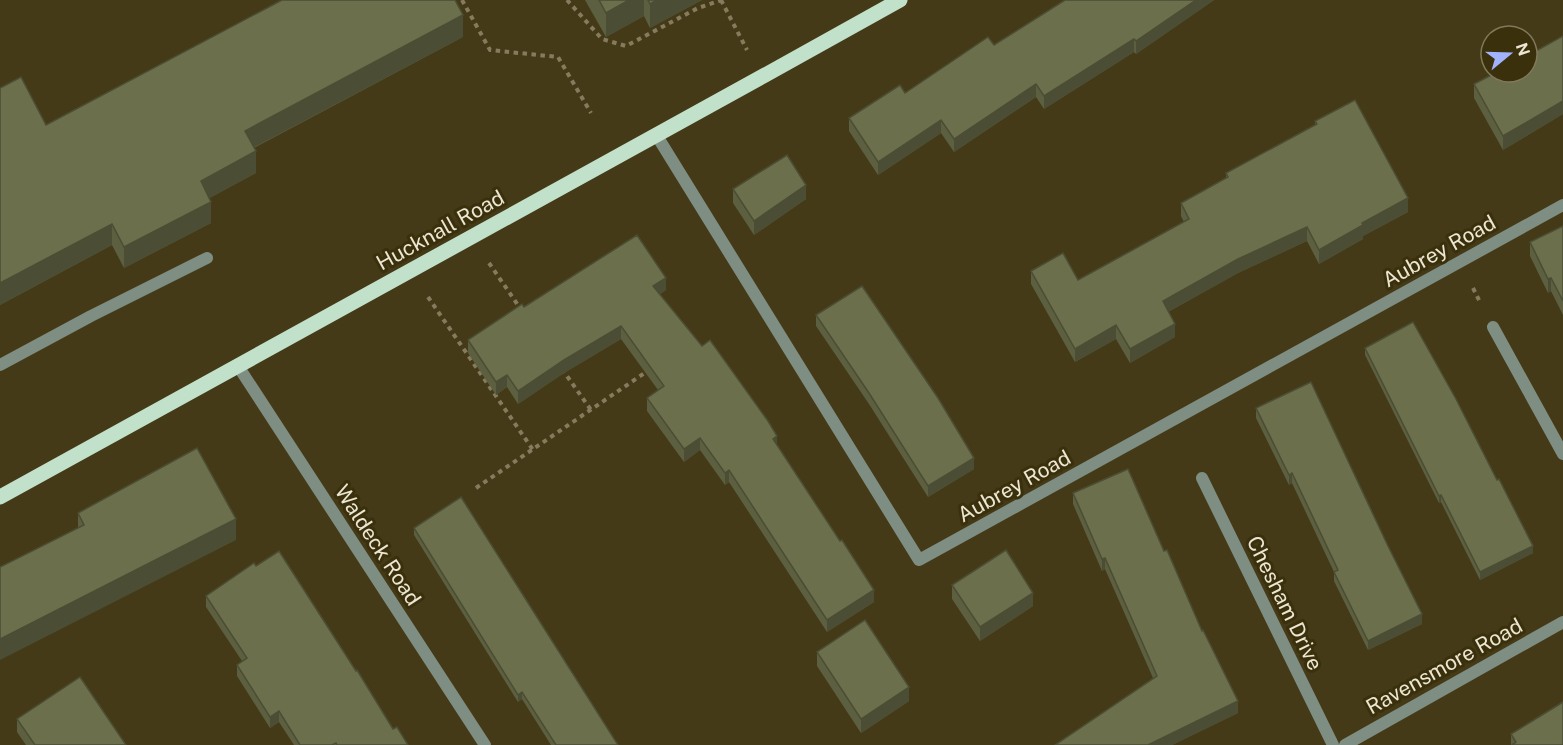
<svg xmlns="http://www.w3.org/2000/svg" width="1563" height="745" font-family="'Public Sans',sans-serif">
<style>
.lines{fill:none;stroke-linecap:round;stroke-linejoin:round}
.path{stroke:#857c5f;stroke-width:4;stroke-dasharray:4.5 4.5;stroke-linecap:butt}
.lane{stroke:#7f8e83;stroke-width:12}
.street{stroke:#7f8e83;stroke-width:12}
.primary{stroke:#c2e1ca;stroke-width:15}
.wall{fill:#5c5f40}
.shaded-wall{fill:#4b4e34}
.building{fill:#6b6f4b;stroke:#4b4e34;stroke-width:1.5}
.labels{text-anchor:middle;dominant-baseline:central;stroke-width:6;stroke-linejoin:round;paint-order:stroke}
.street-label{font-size:21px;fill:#ece6d3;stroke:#3a300c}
</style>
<rect width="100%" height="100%" fill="#453a17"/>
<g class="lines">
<g class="path">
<polyline points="462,0 490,50 558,57 591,113"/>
<polyline points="567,0 602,39 626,46 698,8 722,0"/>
<polyline points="721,0 747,50"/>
<polyline points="489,263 520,308"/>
<polyline points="1473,288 1480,302"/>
<polyline points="428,297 533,450"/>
<polyline points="562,369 591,410"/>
<polyline points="476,488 649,370"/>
</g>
<polyline class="lane" points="0,365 91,316 207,258"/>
<g class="street">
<polyline points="657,136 919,560 1563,205"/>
<polyline points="1493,327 1563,454"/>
<polyline points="238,366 485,745"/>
<polyline points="1202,478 1333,745"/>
<polyline points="1345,745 1563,622"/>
</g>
<path class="primary" d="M0,497C300,330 601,167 900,0"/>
</g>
<g class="wall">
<polygon points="585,0 702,0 650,28 644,16 606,37"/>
<polygon points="1214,0 1136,54 1134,52 1044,109 1036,97 954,152 941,133 878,175 849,131 849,118 905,93 994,45"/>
<polygon points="1563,36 1563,114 1503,150 1474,98 1474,84"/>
<polygon points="463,37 254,148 256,173 209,198 211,223 124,268 112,245 0,305 0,88 46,125"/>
<polygon points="1315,121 1408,212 1363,236 1363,239 1319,264 1307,241 1238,273 1168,312 1175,337 1130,363 1116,339 1075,362 1031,284 1031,271 1078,280 1184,222 1181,216 1181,203 1226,178 1226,173 1315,125"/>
<polygon points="733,189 806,199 754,235 733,203"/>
<polygon points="1563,226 1563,315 1551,291 1548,293 1530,256 1530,242"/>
<polygon points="666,290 660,294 777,445 874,602 827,632 729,482 725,485 700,450 684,462 647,411 647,398 658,390 621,339 564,373 518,404 507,387 496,395 468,353 468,340"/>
<polygon points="816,315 974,469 928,497 869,404 816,326"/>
<polygon points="1365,348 1533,553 1480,580 1441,502 1439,503 1365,355"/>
<polygon points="1256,408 1422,624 1368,650 1334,581 1334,572 1292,483 1289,485 1256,418"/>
<polygon points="1073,493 1164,551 1238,713 1172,745 1055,745 1153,678 1105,569 1102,571 1073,504"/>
<polygon points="78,513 236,540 78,528"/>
<polygon points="414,528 618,745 551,745 522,699 518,702 414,535"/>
<polygon points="256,566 393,729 408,745 294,745 279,722 270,728 237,676 237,665 242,661 206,607 206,596"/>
<polygon points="952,585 1033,606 980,641 952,599"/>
<polygon points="817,652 909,701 861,733 817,666"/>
<polygon points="17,719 126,745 26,745 17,732"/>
<polygon points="1511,734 1563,745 1511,745"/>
</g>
<g class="shaded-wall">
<polygon points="629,0 644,0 644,16 606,37 606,13"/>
<polygon points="657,0 702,0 650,28 650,4"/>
<polygon points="1196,0 1214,0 1136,54 1136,41"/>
<polygon points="463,15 463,37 245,152 245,131"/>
<polygon points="1134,39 1134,52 1044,109 1044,96"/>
<polygon points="1036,84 1036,97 954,152 954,139"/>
<polygon points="1563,101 1563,114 1503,150 1503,136"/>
<polygon points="941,120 941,133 878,175 878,162"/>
<polygon points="256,151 256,173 201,203 201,181"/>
<polygon points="806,185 806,199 754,235 754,221"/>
<polygon points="1408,198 1408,212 1363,236 1363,239 1319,264 1319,250 1362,223"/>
<polygon points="211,202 211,223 124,268 124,247"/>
<polygon points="112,224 112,245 0,305 0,283"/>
<polygon points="1307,227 1307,241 1238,273 1163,315 1163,301 1238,259"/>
<polygon points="666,278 666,290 653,298 653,286"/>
<polygon points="1551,278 1551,291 1548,293 1548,279"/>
<polygon points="1175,324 1175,337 1130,363 1130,349"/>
<polygon points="1116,325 1116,339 1075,362 1075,349"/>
<polygon points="621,326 621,339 564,373 518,404 518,391 564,360"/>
<polygon points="507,375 507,387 496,395 496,382"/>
<polygon points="777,436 777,448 773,439"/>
<polygon points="700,438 700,450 684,462 684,449"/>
<polygon points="974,458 974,469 928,497 928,486"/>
<polygon points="729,470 729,482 725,485 725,473"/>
<polygon points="1292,473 1292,483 1289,485 1289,475"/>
<polygon points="1441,495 1441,502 1439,503 1439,496"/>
<polygon points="236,519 236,540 0,660 0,639"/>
<polygon points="1533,546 1533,553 1480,580 1480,572"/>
<polygon points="1105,558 1105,569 1102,571 1102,559"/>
<polygon points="874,590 874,602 827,632 827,620"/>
<polygon points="1033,593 1033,606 980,641 980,627"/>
<polygon points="1422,614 1422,624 1368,650 1368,641"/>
<polygon points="909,687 909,701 861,733 861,719"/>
<polygon points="522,692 522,699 518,702 518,695"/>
<polygon points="1238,701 1238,713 1172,745 1148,745"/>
<polygon points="279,711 279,722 270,728 270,717"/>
</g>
<g class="building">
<polygon points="282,0 455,0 463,15 245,131 256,151 201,181 211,202 124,247 112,224 0,283 0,88 21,77 46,125"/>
<polygon points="599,0 629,0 606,13"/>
<polygon points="648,0 657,0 650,4"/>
<polygon points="1065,0 1196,0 1136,41 1134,39 1044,96 1036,84 954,139 941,120 878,162 849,118 900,85 905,93 988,37 994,45"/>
<polygon points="1563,36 1563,101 1503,136 1474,84 1497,72 1527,72 1527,56"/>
<polygon points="1355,100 1408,198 1362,223 1363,225 1319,250 1307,227 1238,259 1163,301 1175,324 1130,349 1116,325 1075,349 1031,271 1063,253 1078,280 1189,219 1181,203 1228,177 1226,173 1317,124 1315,121"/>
<polygon points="787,155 806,185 754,221 733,189"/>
<polygon points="1563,226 1563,301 1551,278 1548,279 1530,242"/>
<polygon points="637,235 666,278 653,286 702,346 710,340 768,421 777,436 773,439 840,541 842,540 874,590 827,620 729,470 725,473 700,438 684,449 647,398 664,386 621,326 564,360 518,391 507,375 496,382 468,340 522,304 524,307"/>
<polygon points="862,286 938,398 974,458 928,486 869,393 816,315"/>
<polygon points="1413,322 1456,399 1497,480 1499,479 1533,546 1480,572 1441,495 1439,496 1365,348"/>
<polygon points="1311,382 1388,546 1422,614 1368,641 1334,572 1338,570 1292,473 1289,475 1256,408"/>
<polygon points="197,448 236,519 0,639 0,567 84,525 78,513"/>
<polygon points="1128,469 1164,551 1167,550 1202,631 1203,630 1238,701 1148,745 1055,745 1157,676 1105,558 1102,559 1073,493"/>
<polygon points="461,497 618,745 556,745 522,692 518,695 414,528"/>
<polygon points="1006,550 1033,593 980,627 952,585"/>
<polygon points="279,551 356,671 357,670 393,729 397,727 408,745 337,745 336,743 332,745 300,745 279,711 270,717 237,665 247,658 206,596 254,563 256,566"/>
<polygon points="865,620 909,687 861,719 817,652"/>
<polygon points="80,677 126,745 35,745 17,719"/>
<polygon points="1563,702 1563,745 1512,745 1516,742 1511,734"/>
</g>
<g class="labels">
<g class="street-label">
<text transform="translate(440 230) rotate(-29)">Hucknall Road</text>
<text transform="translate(1439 251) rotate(-29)">Aubrey Road</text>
<text transform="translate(1014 486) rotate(-29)">Aubrey Road</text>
<text transform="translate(378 545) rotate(57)">Waldeck Road</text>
<text transform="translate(1285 603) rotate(64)">Chesham Drive</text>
<text transform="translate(1444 666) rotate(-29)">Ravensmore Road</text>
</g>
</g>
<g transform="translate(1509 54) rotate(71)"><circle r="28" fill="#3a300c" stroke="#81795c" stroke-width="1.5"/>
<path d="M0-4.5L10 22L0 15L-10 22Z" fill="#a1b3fd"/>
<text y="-9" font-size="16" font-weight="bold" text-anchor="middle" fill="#ece6d3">N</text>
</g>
</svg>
